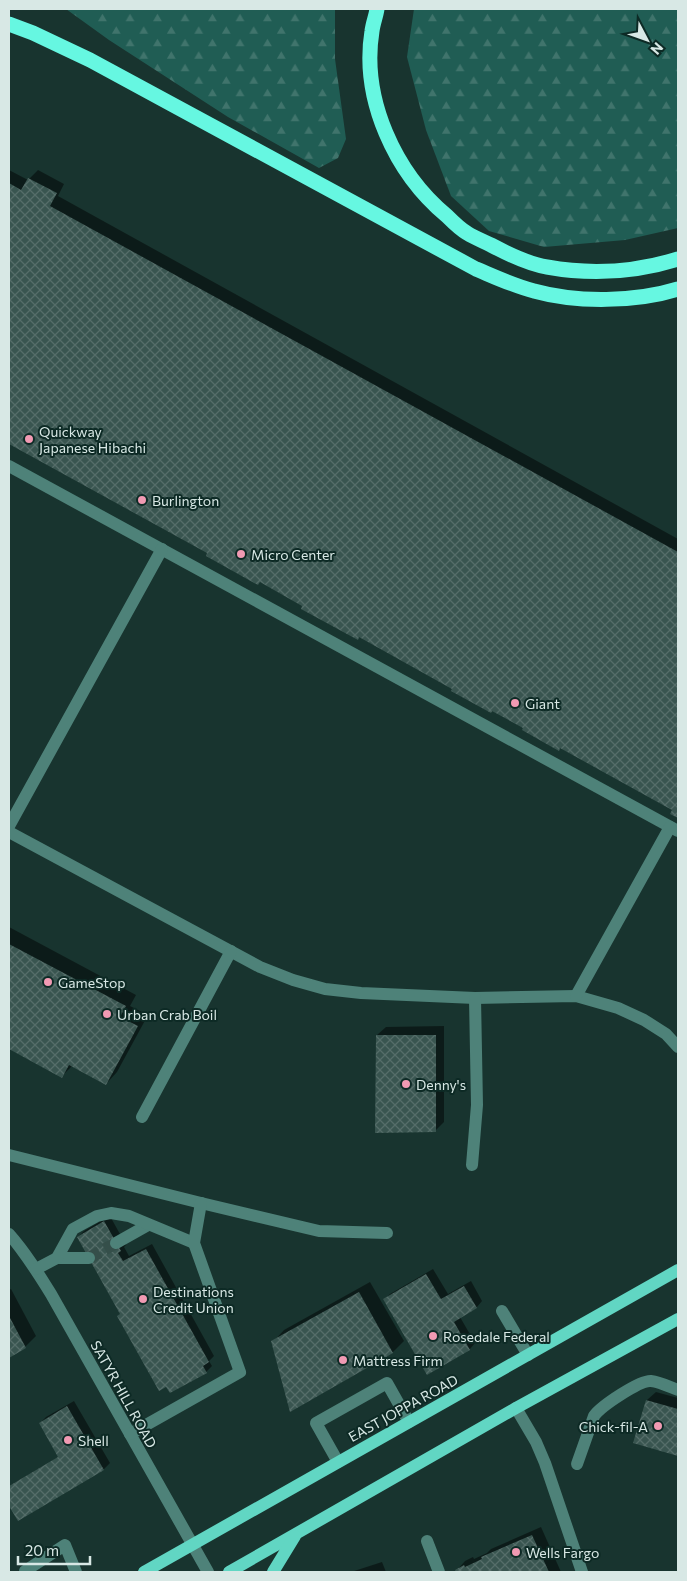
<svg xmlns="http://www.w3.org/2000/svg" width="687" height="1581" font-family="Commissioner,sans-serif">
<style>
.forest{fill:url(#forest-firs)}
.shadow{fill:#0007}
.building{fill:url(#building-cross-hatch)}
.lines{fill:none;stroke-linecap:round;stroke-linejoin:round}
.minor-tunnel{stroke:#354f4a;stroke-width:12;stroke-dasharray:12 6;stroke-linecap:butt}
.minor{stroke:#4e8279;stroke-width:12}
.major{stroke:#61d6c3;stroke-width:12}
.highway{stroke:#66f7e1;stroke-width:15}
.poi-dot{fill:#f19ab3;stroke:#0d2a25;stroke-width:2}
.labels{text-anchor:middle;dominant-baseline:central;stroke-width:4;stroke-linejoin:round;paint-order:stroke}
.poi-label{font-size:14px;fill:#d8e8e5;stroke:#0d2a25;text-anchor:start}
.street-label{font-size:14px;fill:#d8e8e5;stroke:#0d2a25}
</style>
<defs>
<pattern id="forest-firs" width="22" height="20" patternUnits="userSpaceOnUse" patternTransform="scale(1.25)"><rect width="22" height="20" fill="#205d54"/><path d="M5 1l3.5 6h-7zM16 11l3.5 6h-7z" fill="#40746c"/></pattern>
<pattern id="building-cross-hatch" width="8" height="8" patternUnits="userSpaceOnUse" patternTransform="scale(1.25)"><rect width="8" height="8" fill="#395550"/><path d="M0 0l8 8M0 8l8-8" fill="none" stroke="#556d69"/></pattern>
</defs>
<rect width="100%" height="100%" fill="#18342f"/>
<g class="forest">
<polygon points="66,9 335,9 335,59 346,139 338,158 319,168 228,117 109,40"/>
<polygon points="414,9 678,9 678,228 625,240 544,247 489,231 451,196 426,130 407,57"/>
</g>
<g class="shadow">
<polygon points="9,170 28,180 38,170 64,184 58,196 678,539 678,817 672,813 674,810 561,747 559,749 525,727 9,442"/>
<polygon points="9,927 136,995 130,1006 148,1015 117,1072 106,1084 72,1066 62,1076 9,1048"/>
<polygon points="444,1026 444,1122 435,1131 377,1035 386,1027"/>
<polygon points="110,1216 126,1245 124,1247 129,1256 152,1244 214,1356 209,1361 212,1366 206,1372 121,1314 78,1237 84,1231"/>
<polygon points="433,1269 448,1294 471,1281 482,1301 477,1307 460,1317 475,1343 470,1349 384,1300 390,1294"/>
<polygon points="370,1282 404,1341 393,1352 291,1410 273,1342 284,1330"/>
<polygon points="11,1289 36,1336 25,1347 9,1356 9,1290"/>
<polygon points="656,1392 678,1398 678,1455 634,1442 647,1400"/>
<polygon points="74,1401 110,1463 104,1469 18,1519 9,1503 9,1486 59,1457 40,1423 46,1417"/>
<polygon points="541,1527 561,1572 458,1572 457,1570 465,1561 473,1557 474,1559 487,1553 491,1549"/>
<polygon points="382,1562 386,1572 351,1572"/>
</g>
<g class="building">
<polygon points="28,178 57,193 50,206 678,552 678,818 670,814 672,810 560,748 559,751 522,730 523,728 492,711 491,713 451,691 452,689 359,637 358,640 301,609 302,606 260,582 258,585 206,556 207,553 9,444 9,183 21,190"/>
<polygon points="9,944 126,1006 120,1017 138,1026 106,1085 69,1065 62,1078 9,1049"/>
<polygon points="376,1035 436,1035 436,1132 375,1133"/>
<polygon points="104,1221 121,1251 118,1253 123,1261 146,1249 209,1362 203,1366 207,1373 170,1393 166,1387 159,1391 117,1316 120,1314 77,1237"/>
<polygon points="426,1274 441,1299 464,1286 477,1308 454,1322 470,1350 427,1375 383,1299"/>
<polygon points="359,1292 393,1353 290,1412 271,1341"/>
<polygon points="9,1316 26,1348 9,1358"/>
<polygon points="646,1400 678,1409 678,1456 633,1443"/>
<polygon points="67,1406 104,1470 18,1521 9,1506 9,1486 58,1457 39,1423"/>
<polygon points="532,1535 549,1572 456,1572 455,1570 464,1565 465,1567 482,1559 481,1557"/>
</g>
<g class="lines">
<polyline class="minor-tunnel" points="89,1258 116,1243"/>
<g class="minor">
<polyline points="9,466 678,831"/>
<polyline points="9,826 162,549"/>
<polyline points="9,832 260,967 293,980 325,989 361,993 475,998 576,996 618,1008 644,1020 666,1034 678,1047"/>
<polyline points="576,996 670,827"/>
<polyline points="142,1117 231,951"/>
<polyline points="9,1155 201,1203 319,1231 387,1233"/>
<polyline points="472,1165 477,1105 475,998"/>
<path d="M9,1234C25,1252 38,1273 51,1294L208,1572"/>
<polyline points="116,1243 148,1225"/>
<polyline points="57,1258 89,1258"/>
<polyline points="36,1269 57,1258 73,1229 97,1216 111,1213 129,1216 194,1243"/>
<polyline points="502,1311 528,1355"/>
<polyline points="516,1408 536,1442 545,1463 582,1572"/>
<polyline points="130,1434 240,1372 194,1243 201,1203"/>
<polyline points="338,1462 316,1423 387,1383 409,1422"/>
<path d="M577,1464L594,1416C601,1406 640,1380 651,1381C660,1382 670,1387 678,1390"/>
<polyline points="427,1541 439,1572"/>
<polyline points="25,1571 65,1545 76,1572"/>
</g>
<g class="major">
<polyline points="144,1572 678,1270"/>
<polyline points="229,1572 516,1408 678,1319"/>
<polyline points="273,1572 295,1536"/>
</g>
<g class="highway">
<path d="M377,9C376,16 373,23 372,31C361,99 395,173 447,216C453,222 460,229 467,233C475,238 483,241 491,245C508,254 528,264 547,267C591,275 636,272 678,259"/>
<path d="M9,24L33,33L90,60L476,269C495,277 514,286 534,291C577,303 636,302 678,289"/>
</g>
</g>
<g class="poi-dot">
<circle cx="29" cy="439" r="5"/>
<circle cx="142" cy="500" r="5"/>
<circle cx="241" cy="554" r="5"/>
<circle cx="515" cy="703" r="5"/>
<circle cx="48" cy="982" r="5"/>
<circle cx="107" cy="1014" r="5"/>
<circle cx="406" cy="1084" r="5"/>
<circle cx="143" cy="1299" r="5"/>
<circle cx="433" cy="1336" r="5"/>
<circle cx="343" cy="1360" r="5"/>
<circle cx="658" cy="1426" r="5"/>
<circle cx="68" cy="1440" r="5"/>
<circle cx="516" cy="1552" r="5"/>
</g>
<g class="labels">
<g class="poi-label">
<text x="39" y="431">Quickway<tspan x="39" dy="16">Japanese Hibachi</tspan></text>
<text x="152" y="500">Burlington</text>
<text x="251" y="554">Micro Center</text>
<text x="525" y="703">Giant</text>
<text x="58" y="982">GameStop</text>
<text x="117" y="1014">Urban Crab Boil</text>
<text x="416" y="1084">Denny's</text>
<text x="153" y="1291">Destinations<tspan x="153" dy="16">Credit Union</tspan></text>
<text x="443" y="1336">Rosedale Federal</text>
<text x="353" y="1360">Mattress Firm</text>
<text x="648" y="1426" text-anchor="end">Chick-fil-A</text>
<text x="78" y="1440">Shell</text>
<text x="526" y="1552">Wells Fargo</text>
</g>
<g class="street-label">
<text transform="translate(124 1394) rotate(61)">SATYR HILL ROAD</text>
<text transform="translate(403 1408) rotate(-29)">EAST JOPPA ROAD</text>
</g>
</g>
<rect width="687" height="1581" fill="none" stroke="#d8e8e5" stroke-width="20"/>
<g transform="translate(647 40) rotate(131)" stroke="#0d2a25" stroke-width="4" paint-order="stroke">
<path d="M0-4L9 19L0 12L-9 19Z" fill="#d8e8e5"/>
<text y="-8" font-size="14" font-weight="bold" text-anchor="middle" fill="#d8e8e5">N</text>
</g>
<path d="M18 1556v8h72v-8" fill="none" stroke="#d8e8e5" stroke-width="2.5"/>
<text x="25" y="1556" font-size="15" fill="#d8e8e5" stroke="#0d2a25" stroke-width="4" paint-order="stroke">20 m</text>
</svg>
